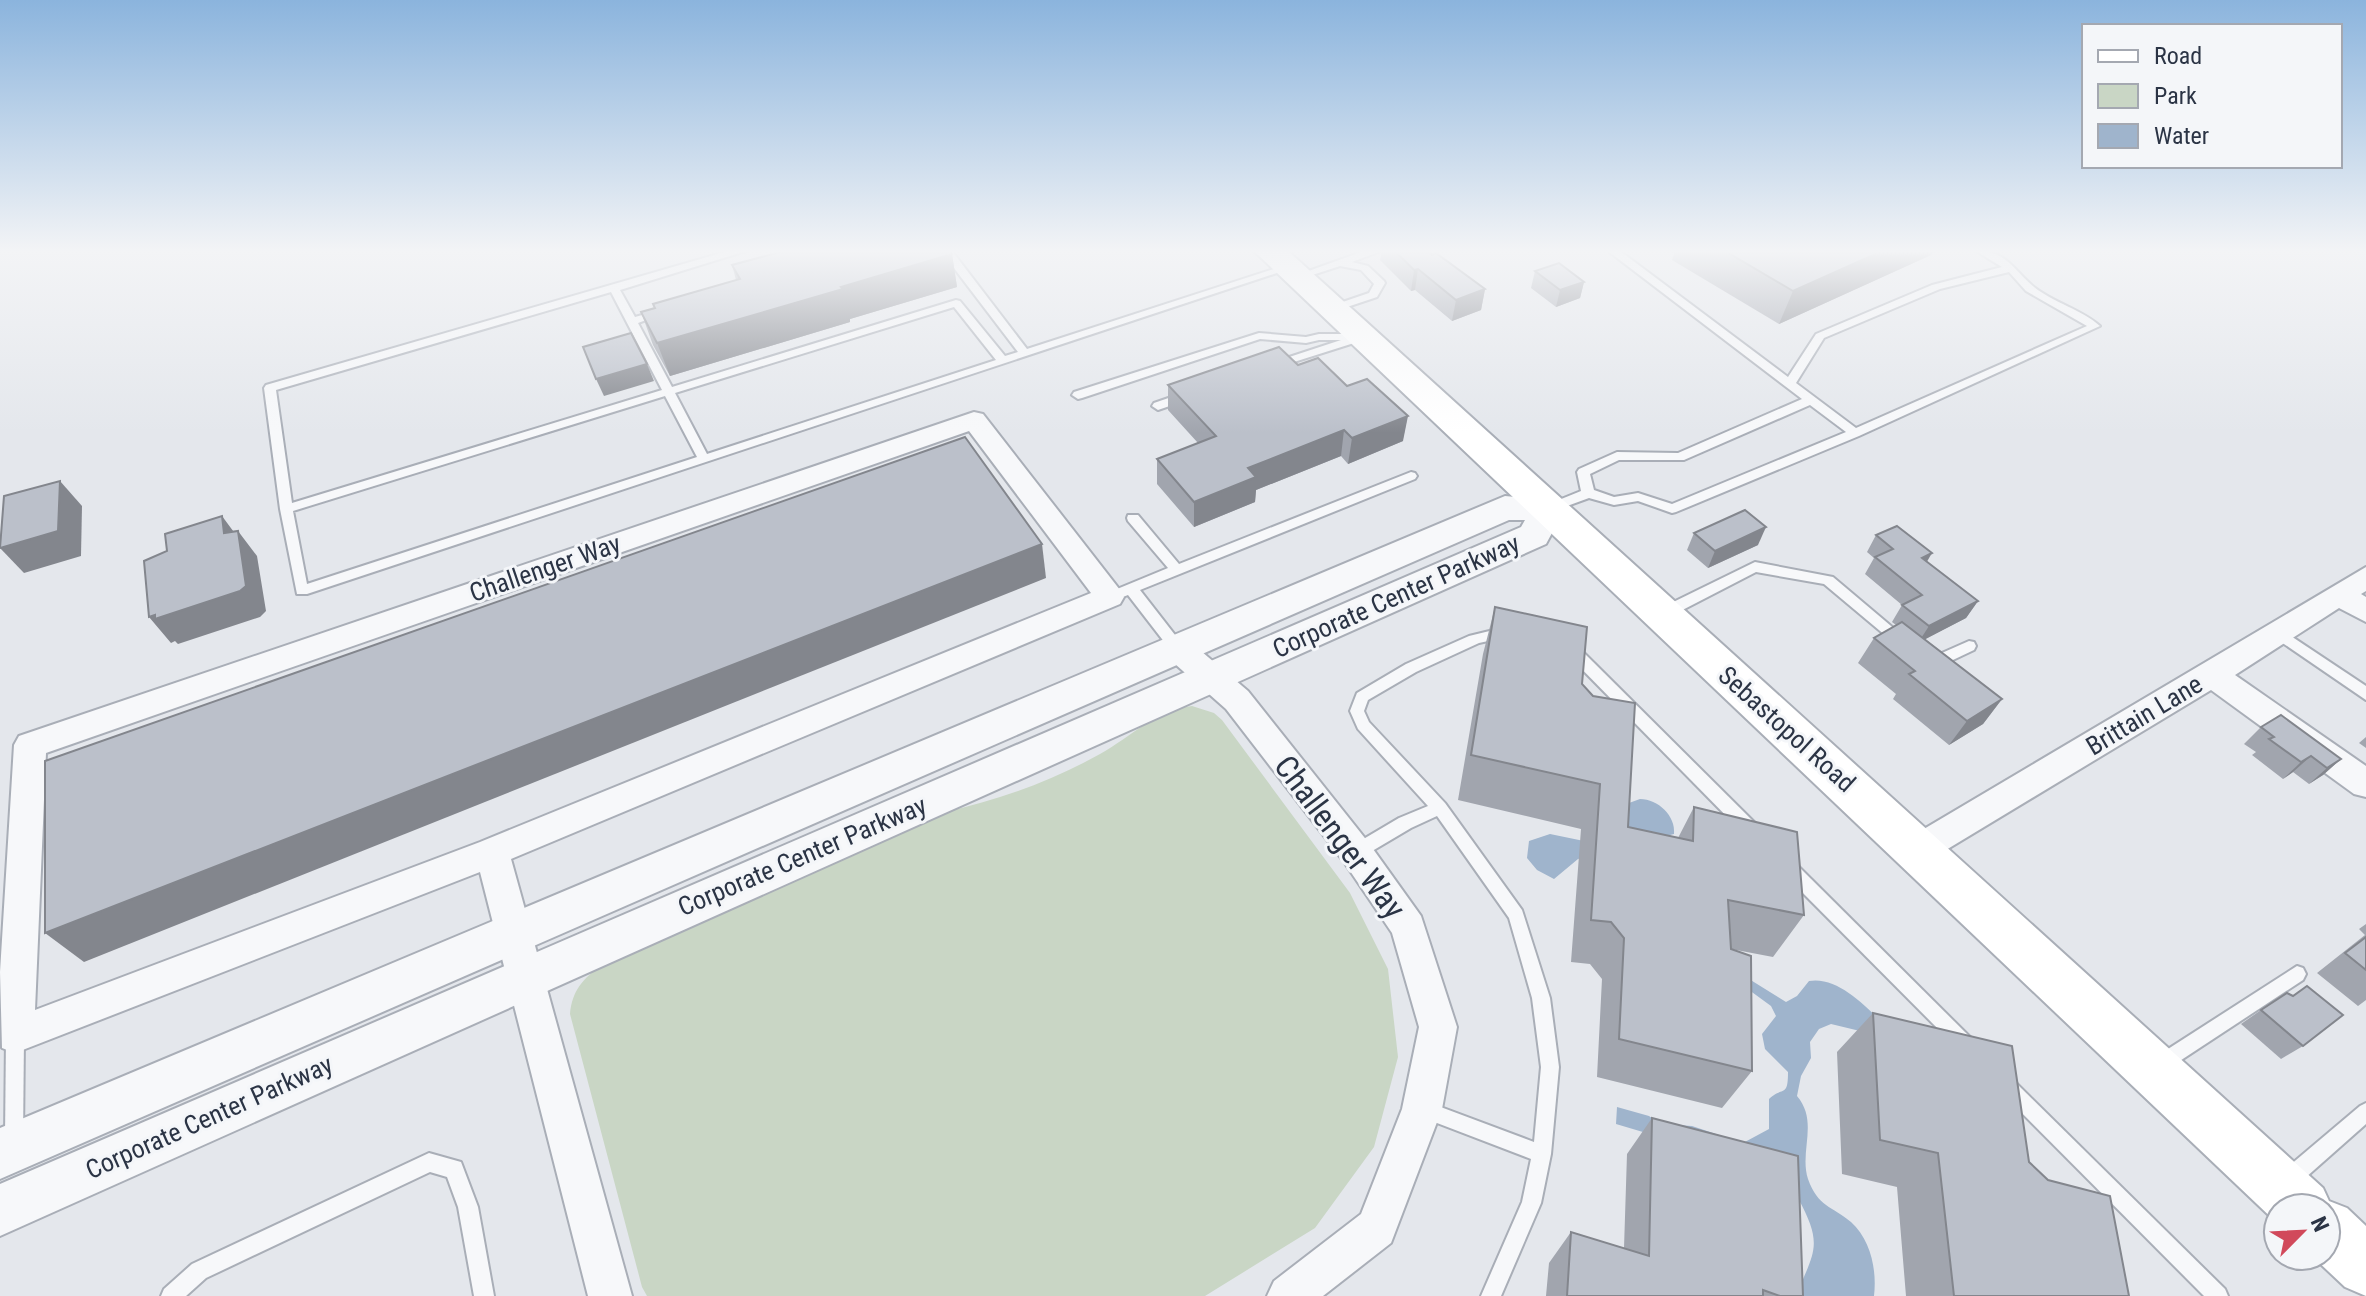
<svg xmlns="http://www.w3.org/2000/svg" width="2366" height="1296" font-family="'Roboto Condensed',sans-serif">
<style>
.green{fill:#c9d6c5}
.water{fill:#9fb4cc}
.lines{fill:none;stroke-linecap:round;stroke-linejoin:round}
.service-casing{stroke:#a9aeb7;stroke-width:4}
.minor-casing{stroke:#a9aeb7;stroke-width:4}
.tertiary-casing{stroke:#a9aeb7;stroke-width:4}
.secondary-casing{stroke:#a9aeb7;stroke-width:4}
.service{fill:#f7f8fa;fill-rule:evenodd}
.minor{fill:#f7f8fa;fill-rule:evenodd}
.tertiary{fill:#f7f8fa;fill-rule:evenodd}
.secondary{fill:#fff;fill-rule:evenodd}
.wall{fill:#a1a5ae}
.shaded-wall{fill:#83868d}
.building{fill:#bbc0ca;stroke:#83868d;stroke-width:2}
.labels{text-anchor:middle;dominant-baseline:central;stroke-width:6;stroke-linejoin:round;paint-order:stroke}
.street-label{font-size:26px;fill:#2b3445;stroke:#f4f6f9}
.near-street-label{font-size:32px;fill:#2b3445;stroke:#f4f6f9}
</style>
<rect width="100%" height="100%" fill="#e4e7ec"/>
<path class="green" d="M1192,706L1214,713L1222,720L1350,893L1388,969L1398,1057L1374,1147L1315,1228L1205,1296H647L642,1287L570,1014C572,991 583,978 602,965L945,812C999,800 1052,781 1100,754C1131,737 1155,710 1192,706Z"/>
<g class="water">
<path d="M1640,799C1658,799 1676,816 1674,834L1578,859L1554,879L1537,870L1527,858L1529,841L1550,834L1613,847L1629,803Z"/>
<path d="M1749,979L1786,1002L1797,996L1809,981C1839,976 1867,1008 1887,1027L1860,1031L1831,1024L1819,1029L1810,1042L1811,1058L1801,1076L1797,1096C1819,1122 1799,1151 1808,1179C1818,1207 1832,1206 1851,1222C1871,1240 1877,1270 1874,1296H1796C1814,1251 1824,1246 1798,1198L1653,1135L1616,1124L1617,1107L1649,1116L1660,1124L1692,1126L1743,1143L1769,1129V1099C1783,1086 1788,1098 1788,1072L1765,1049L1762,1034L1776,1016L1771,1006L1745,987Z"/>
</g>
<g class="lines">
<g class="service-casing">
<g id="service">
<path d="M728,251H746L620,290L635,317L660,310L665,313L638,323L672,387L956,300L960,301L1005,356L1018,352L941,251H952L1027,349L1283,266L1287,265L1292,268L307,594H297L280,509L264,388L266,385ZM611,292L662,390L292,503L276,390ZM954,307L996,360L707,454L675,393ZM665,396L697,457L307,584L293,511Z"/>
<polygon points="1364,251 1381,251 1352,262 1368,266 1384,281 1385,283 1377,297 1332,312 1327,309 1328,307 1369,293 1374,284 1361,270 1340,266 1297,280 1292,277"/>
<path d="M1608,251H1620L1788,377L1816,334L1932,285L2002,267L1976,251C2008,251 2013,270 2034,287C2054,303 2081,309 2100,326L1859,436L1676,512L1672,513L1638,501L1614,505L1589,498L1548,513L1542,509L1544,506L1581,491L1577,472L1579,469L1617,452L1678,453L1802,399ZM2009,272L2026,291L2087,326L1856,428L1796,383L1824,338L1940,289ZM1810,405L1846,432L1672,504L1638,493L1614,497L1594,490L1590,474L1619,460H1684Z"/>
<polygon points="1259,333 1306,337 1319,334 1361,334 1367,337 1365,339 1355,340 1354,343 1275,368 1271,367 1271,363 1341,340 1319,340 1306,343 1260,339 1082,398 1078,399 1072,395 1074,392"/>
<polygon points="1183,393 1187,394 1187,400 1158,410 1152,406 1154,403"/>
<polygon points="1411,472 1415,473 1417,476 1415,479 1140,590 1182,644 1184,648 1182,652 1172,652 1128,595 1110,602 1103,597 1105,594 1168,568 1128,521 1127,518 1128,515 1138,515 1179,564"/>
<polygon points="1755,562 1833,577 1910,642 1903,647 1898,646 1824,584 1756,572 1667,618 1662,619 1655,614 1657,610"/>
<polygon points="2276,626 2366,686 2366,700 2271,635 2269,631 2271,627"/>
<polygon points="1506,627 1513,632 1511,636 1479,643 1416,672 1368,700 1364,711 1369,722 1445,803 1522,910 1550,998 1559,1067 1551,1154 1541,1203 1501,1296 1481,1296 1522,1202 1531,1159 1416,1115 1413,1109 1416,1103 1422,1100 1534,1142 1541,1067 1532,998 1509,918 1437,816 1411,828 1362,857 1356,859 1350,857 1348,852 1350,847 1399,818 1428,806 1358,729 1350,711 1357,693 1406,664 1469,636"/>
<polygon points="1969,641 1974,642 1976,646 1974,650 1936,668 1926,668 1924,664 1926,660"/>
<polygon points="1570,643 1575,644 1756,824 1758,829 1756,834 1750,836 1744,834 1565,652 1563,648"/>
<polygon points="1788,860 1794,862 1971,1038 1974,1044 1971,1050 1965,1052 1959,1050 1782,872 1780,867 1782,862"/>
<polygon points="2297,966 2303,968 2306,974 2303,980 2166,1070 2160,1073 2154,1070 2151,1064 2154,1058"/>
<polygon points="15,1028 21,1030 24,1036 23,1139 21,1146 14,1148 7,1146 5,1139 6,1036 9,1030"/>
<polygon points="2008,1078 2014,1081 2225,1289 2228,1296 2204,1296 2002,1093 1999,1087 2002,1081"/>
<polygon points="2366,1103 2366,1124 2296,1186 2289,1188 2282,1186 2280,1179 2282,1172 2360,1106"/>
<polygon points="429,1153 461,1162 478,1207 494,1296 474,1296 458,1207 447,1177 430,1172 206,1278 186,1296 161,1296 164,1289 192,1264"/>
</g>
</g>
<g class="minor-casing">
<g id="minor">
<path d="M974,412L983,414L1120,590L1124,597L1120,604L511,859L632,1296H588L480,872L15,1053L2,1048L0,972L14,745L19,736ZM969,431L1091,593L480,842L35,1010L46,753Z"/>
<polygon points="2366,567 2366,591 2361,594 2366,597 2366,622 2339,608 2235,675 2366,766 2366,797 2354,794 2211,690 1931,859 1919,864 1907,859 1902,849 1907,839"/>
<polygon points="1177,637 1188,640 1248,691 1368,842 1421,916 1457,1027 1442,1109 1391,1243 1323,1296 1267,1296 1274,1281 1361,1214 1402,1109 1419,1027 1392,933 1344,862 1226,709 1166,656 1162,648 1166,640"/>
</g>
</g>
<g class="tertiary-casing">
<polygon id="tertiary" points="1505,496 1560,501 1565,509 1546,544 0,1236 0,1184 1521,527 1525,520 1509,520 0,1179 0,1128"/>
</g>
<g class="secondary-casing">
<polygon id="secondary" points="1254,251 1288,251 2323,1188 2329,1201 2347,1208 2366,1226 2366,1296 2345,1287 2312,1256 2326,1256 2326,1208 2278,1208 2278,1224"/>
</g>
<use href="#service" class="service"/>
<use href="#minor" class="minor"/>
<use href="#tertiary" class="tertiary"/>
<use href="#secondary" class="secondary"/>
</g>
<g class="wall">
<polygon points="1382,251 1428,251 1485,289 1481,310 1452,321 1415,290 1411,291 1380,260"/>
<polygon points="1675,251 1933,251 1931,255 1779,324 1672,260"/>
<polygon points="952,254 957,287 850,319 850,322 670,376 653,345 641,312 736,280 732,265"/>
<polygon points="1535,271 1584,282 1580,298 1556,307 1531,288"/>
<polygon points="1298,365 1403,441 1348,464 1341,456 1256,490 1255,502 1194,527 1157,484 1157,459 1198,443 1168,410 1168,385"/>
<polygon points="1694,533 1758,545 1708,568 1687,550"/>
<polygon points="1876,535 1927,562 1978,601 1966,618 1925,639 2002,699 1983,724 1949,745 1893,699 1896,694 1858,663 1874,638 1896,625 1892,622 1902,605 1865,574 1874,558 1867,552"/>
<polygon points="1495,607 1582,684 1628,827 1678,838 1694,807 1804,915 1773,957 1731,949 1752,1071 1722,1108 1597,1077 1602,979 1590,964 1571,962 1581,829 1458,800 1483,654"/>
<polygon points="2261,727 2341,759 2323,775 2309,784 2293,772 2283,779 2252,755 2256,752 2244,744"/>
<polygon points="2366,737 2366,748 2359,743"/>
<polygon points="2366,924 2366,1000 2358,1006 2317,973 2365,935 2359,929"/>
<polygon points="2261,1010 2303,1046 2281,1059 2241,1024"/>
<polygon points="1873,1013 2029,1162 2129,1296 1906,1296 1897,1187 1842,1174 1837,1052"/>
<polygon points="1652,1118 1803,1296 1546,1296 1549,1263 1571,1232 1624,1248 1627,1154"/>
</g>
<g class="shaded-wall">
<polygon points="1882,251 1933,251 1931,255 1779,324 1793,291"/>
<polygon points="952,254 957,287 850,319 850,322 670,376 657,343"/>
<polygon points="1418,269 1415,290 1411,291 1414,270"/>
<polygon points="1584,282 1580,298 1556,307 1560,290"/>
<polygon points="1485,289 1481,310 1452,321 1456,300"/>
<polygon points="647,364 654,381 604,396 596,379"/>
<polygon points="1408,416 1403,441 1348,464 1352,438"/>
<polygon points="1344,430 1341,456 1256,490 1255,502 1194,527 1194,502 1248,468"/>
<polygon points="60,481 82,506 81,556 24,573 0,548"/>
<polygon points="222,516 239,539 238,531 257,556 266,611 260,617 178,644 175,641 171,643 149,617 224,533"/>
<polygon points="1766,527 1758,545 1708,568 1715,551"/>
<polygon points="1042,544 1046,578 84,962 45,933"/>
<polygon points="1932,553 1922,570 1922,558"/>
<polygon points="1978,601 1966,618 1918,643 1929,626"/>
<polygon points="2002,699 1983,724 1949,745 1967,721"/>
<polygon points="2311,756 2293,772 2283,779 2301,762"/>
<polygon points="2341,759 2323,775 2309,784 2327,768"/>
</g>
<g class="building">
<polygon points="784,251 950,251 952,254 841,287 843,289 657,343 641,312 655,308 653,304 740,279 732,265"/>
<polygon points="1395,251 1428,251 1432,255 1436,253 1485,289 1456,300 1418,269 1414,270"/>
<polygon points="1725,251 1882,251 1793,291"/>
<polygon points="1559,263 1584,282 1560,290 1535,271"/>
<polygon points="631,333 647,364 596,379 583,347"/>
<polygon points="1279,347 1298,365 1318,358 1347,386 1367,379 1408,416 1352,438 1344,430 1248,468 1256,477 1194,502 1157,459 1216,436 1168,385"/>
<polygon points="965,437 1042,544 45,933 45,761"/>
<polygon points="60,481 58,531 0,548 4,496"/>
<polygon points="1745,510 1766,527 1715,551 1694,533"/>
<polygon points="222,516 224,533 238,531 246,586 240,591 155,619 155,615 149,617 144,561 167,551 165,534"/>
<polygon points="1897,526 1932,553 1922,558 1978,601 1929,626 1902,605 1922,595 1875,557 1893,549 1876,535"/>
<polygon points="1495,607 1587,627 1582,684 1593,696 1635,703 1628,827 1693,841 1694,807 1797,832 1804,915 1728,900 1731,949 1751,956 1752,1071 1619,1039 1624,938 1611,922 1591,920 1600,784 1471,755"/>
<polygon points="1902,622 2002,699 1967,721 1909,674 1915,671 1874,638"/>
<polygon points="2281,715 2341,759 2327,768 2311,756 2301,762 2269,739 2274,737 2261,727"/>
<polygon points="2366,937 2366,970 2345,953"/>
<polygon points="2307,986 2343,1015 2303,1046 2261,1010 2287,993 2293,996"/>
<polygon points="1873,1013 2012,1046 2029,1162 2048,1180 2110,1196 2129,1296 1954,1296 1938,1153 1880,1140"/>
<polygon points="1652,1118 1798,1156 1803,1296 1780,1296 1763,1290 1763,1296 1567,1296 1571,1232 1649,1256"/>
</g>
<linearGradient id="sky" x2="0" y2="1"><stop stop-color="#8bb4dd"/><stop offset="0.58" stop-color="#f3f4f6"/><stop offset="1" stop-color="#f3f4f6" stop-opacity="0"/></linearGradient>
<rect width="2366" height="433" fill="url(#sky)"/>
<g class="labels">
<g class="street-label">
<text transform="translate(545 568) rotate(-19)">Challenger Way</text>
<text transform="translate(1396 596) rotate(-24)">Corporate Center Parkway</text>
<text transform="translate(2144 715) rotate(-31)">Brittain Lane</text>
<text transform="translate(1787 729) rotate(42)">Sebastopol Road</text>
<text transform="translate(802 856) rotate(-23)">Corporate Center Parkway</text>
<text transform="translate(209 1117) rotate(-24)">Corporate Center Parkway</text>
</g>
<g class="near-street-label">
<text transform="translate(1340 837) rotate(53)">Challenger Way</text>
</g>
</g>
<rect x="2082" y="24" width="260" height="144" fill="#f4f6f9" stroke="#a4a8b1" stroke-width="2"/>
<rect x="2098" y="50" width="40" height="12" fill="#ffffff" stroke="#a4a8b1" stroke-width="2"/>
<text x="2154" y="64" font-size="24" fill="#2b3445">Road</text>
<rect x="2098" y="84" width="40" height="24" fill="#c9d6c5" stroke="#a4a8b1" stroke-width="2"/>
<text x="2154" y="104" font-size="24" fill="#2b3445">Park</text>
<rect x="2098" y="124" width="40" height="24" fill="#9fb4cc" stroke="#a4a8b1" stroke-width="2"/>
<text x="2154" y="144" font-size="24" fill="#2b3445">Water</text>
<g transform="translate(2302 1232) rotate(66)"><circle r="38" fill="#f4f6f9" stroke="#a4a8b1" stroke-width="2"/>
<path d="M0-6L14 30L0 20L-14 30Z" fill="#d1495b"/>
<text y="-12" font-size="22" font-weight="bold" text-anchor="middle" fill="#2b3445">N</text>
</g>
</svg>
